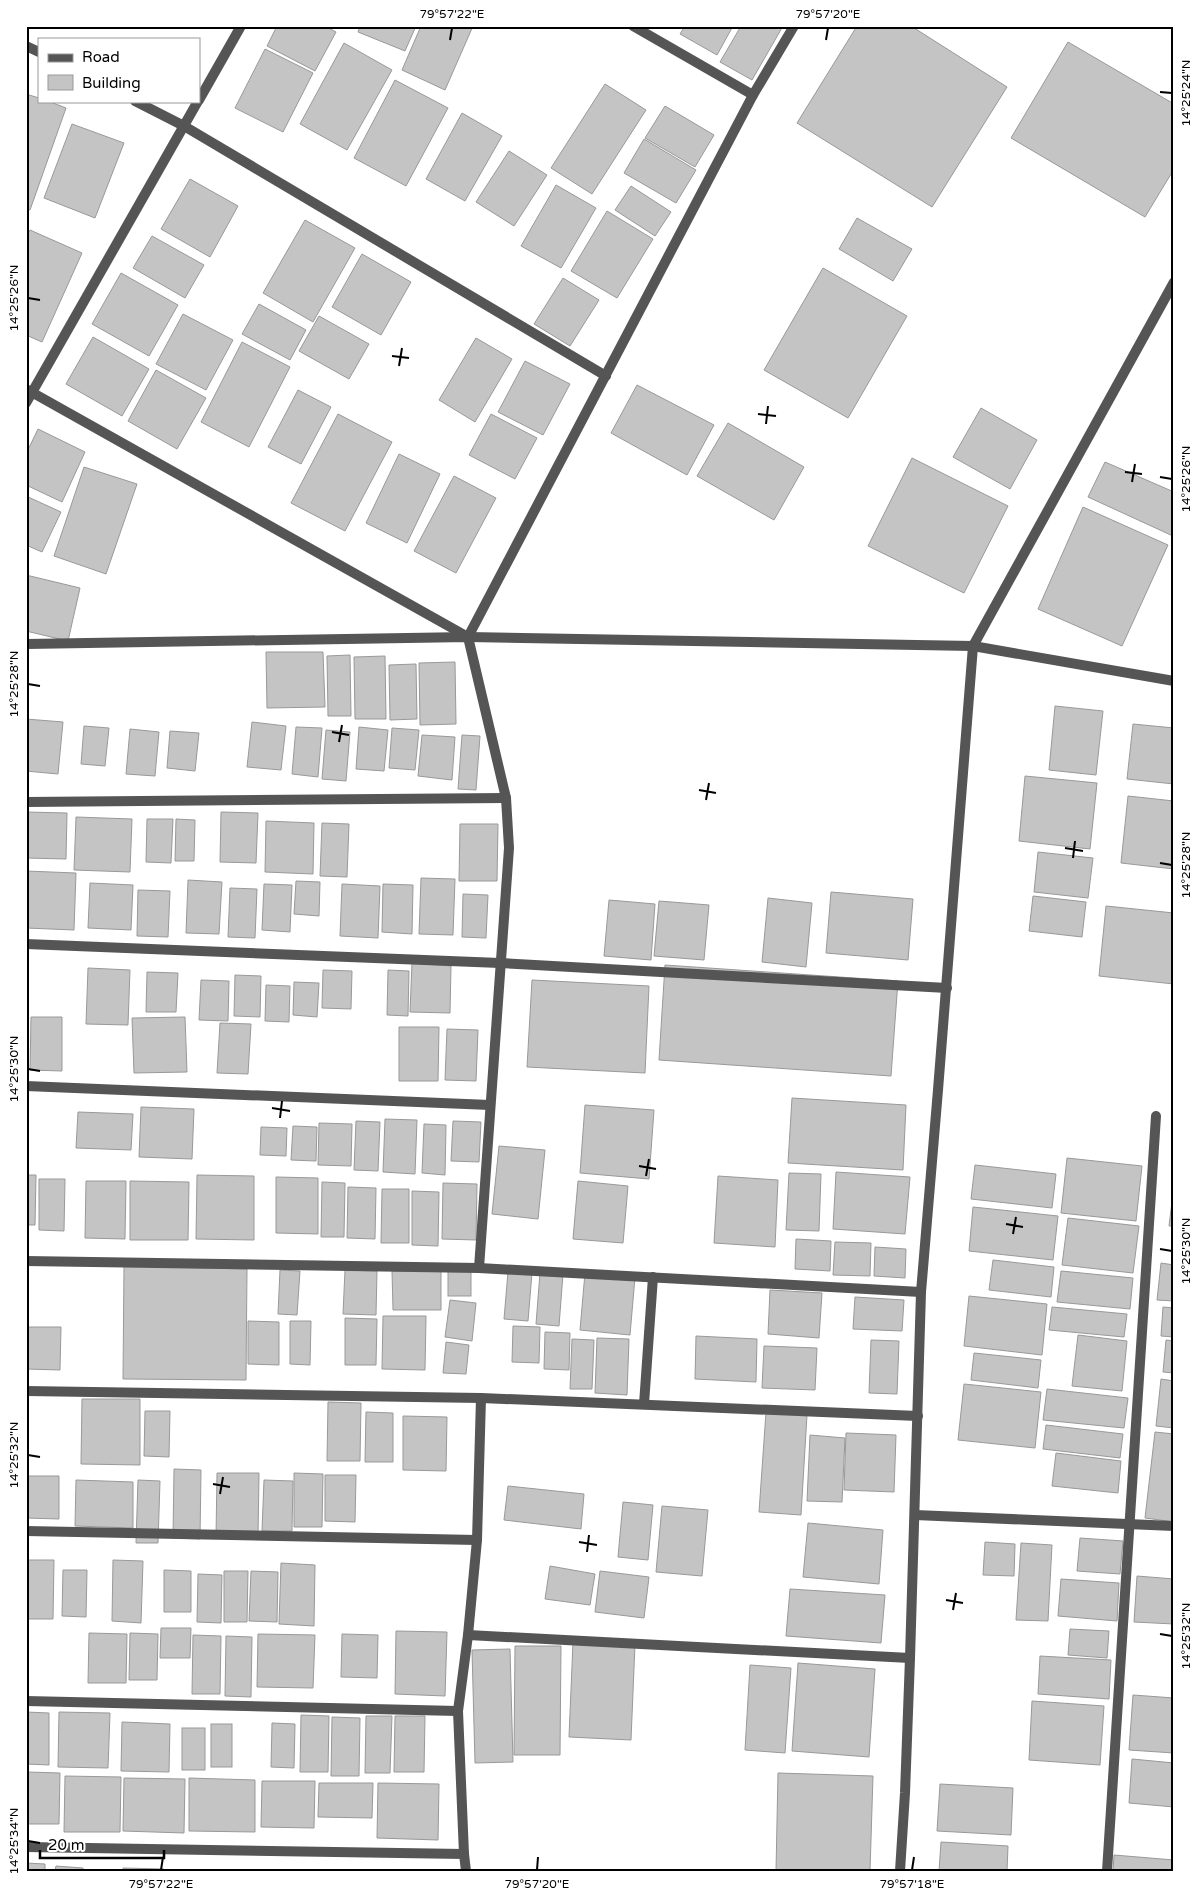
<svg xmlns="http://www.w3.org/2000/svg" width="1200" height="1897" font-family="'Varela Round',sans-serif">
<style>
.building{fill:#c4c4c4;stroke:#999}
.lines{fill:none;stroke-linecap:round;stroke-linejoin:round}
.minor{stroke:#555;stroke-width:10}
.ticks{fill:none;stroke:#000;stroke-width:2}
.neatline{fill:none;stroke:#000;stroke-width:2}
.ticks-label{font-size:12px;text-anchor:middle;fill:#000}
</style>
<rect width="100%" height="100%" fill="#fff"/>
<g class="building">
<polygon points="277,26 325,26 336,32 315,71 267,46"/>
<polygon points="360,26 416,26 405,51 358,32"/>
<polygon points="421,26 473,26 445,90 402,70"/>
<polygon points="685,26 733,26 717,55 680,34"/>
<polygon points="741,26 783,26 752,80 720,62"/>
<polygon points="857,26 911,26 1007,87 932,207 797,123"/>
<polygon points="1068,42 1174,104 1174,169 1145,217 1011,138"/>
<polygon points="344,43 392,70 347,150 300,124"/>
<polygon points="265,49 313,73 283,132 235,108"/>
<polygon points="395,80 448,108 406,186 354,158"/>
<polygon points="605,84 646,110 592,194 551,168"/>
<polygon points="26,94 39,98 39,101 48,101 66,108 30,210 26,209"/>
<polygon points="665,106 714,135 695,167 645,138"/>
<polygon points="462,113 502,136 465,201 426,179"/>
<polygon points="72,124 124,143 95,218 44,198"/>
<polygon points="644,139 696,170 676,203 624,173"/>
<polygon points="509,151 547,175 514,226 476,202"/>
<polygon points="190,179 238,206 210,257 161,229"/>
<polygon points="556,185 596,208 561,268 521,246"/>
<polygon points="631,186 671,212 655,236 615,210"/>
<polygon points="607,211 653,239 617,298 571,271"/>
<polygon points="857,218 912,249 893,281 839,249"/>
<polygon points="305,220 355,248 313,322 263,293"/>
<polygon points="30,230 82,253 42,342 26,335 26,238"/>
<polygon points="152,236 204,265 185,298 133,268"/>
<polygon points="362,254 411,282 381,335 332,307"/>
<polygon points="823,268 907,316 848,418 764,370"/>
<polygon points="121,273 178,305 149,356 92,324"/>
<polygon points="563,278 599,300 570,346 534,324"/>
<polygon points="259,304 306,330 290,360 242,334"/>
<polygon points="183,314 233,340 206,390 156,364"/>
<polygon points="319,316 369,344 349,379 299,351"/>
<polygon points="93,337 149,369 122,416 66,384"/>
<polygon points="476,338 512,359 475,422 439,400"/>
<polygon points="242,342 290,367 249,447 201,422"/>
<polygon points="525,361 570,384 543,435 498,412"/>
<polygon points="156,370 206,398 177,449 128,421"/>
<polygon points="637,385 714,425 687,475 611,433"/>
<polygon points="298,390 331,407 301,464 268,447"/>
<polygon points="981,408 1037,440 1010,489 953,457"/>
<polygon points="338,414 392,442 345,531 291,503"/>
<polygon points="491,414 537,438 515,479 469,455"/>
<polygon points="728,423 804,467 774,520 697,476"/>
<polygon points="38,429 85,452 62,502 26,485 26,454"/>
<polygon points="399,454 440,474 407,543 366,523"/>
<polygon points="912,458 1008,506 964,593 868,546"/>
<polygon points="1105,462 1174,492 1173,536 1088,497"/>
<polygon points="84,467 137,484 106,574 54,556"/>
<polygon points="454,476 496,498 456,573 414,551"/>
<polygon points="26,496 61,512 42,552 26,545"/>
<polygon points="1083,507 1168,545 1122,646 1038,609"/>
<polygon points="26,575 80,588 68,641 26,631"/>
<polygon points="266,652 323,652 325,707 267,708"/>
<polygon points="350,655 351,716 328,716 327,656"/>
<polygon points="385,656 386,719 355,719 354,657"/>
<polygon points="455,662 456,724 420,725 419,663"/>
<polygon points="416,664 417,719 390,720 389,665"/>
<polygon points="1055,706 1103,711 1096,775 1049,770"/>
<polygon points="26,719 63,722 58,774 26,771"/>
<polygon points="252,722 286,726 281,770 247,767"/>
<polygon points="1133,724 1174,728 1174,784 1127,779"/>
<polygon points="84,726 109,728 105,766 81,764"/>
<polygon points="296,727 322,728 318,777 292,774"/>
<polygon points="359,727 388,730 384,771 356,769"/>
<polygon points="392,728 419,730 415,770 389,768"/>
<polygon points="130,729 159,732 155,776 126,774"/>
<polygon points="326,730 350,732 346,781 322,779"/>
<polygon points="170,731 199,733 195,771 167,768"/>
<polygon points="422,735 455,737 452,780 418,776"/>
<polygon points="462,735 480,736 476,790 458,789"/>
<polygon points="1025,776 1097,783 1090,849 1019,841"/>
<polygon points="1128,796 1174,801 1174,869 1121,863"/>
<polygon points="26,812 67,813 66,859 26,858"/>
<polygon points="221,812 258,813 256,863 220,862"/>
<polygon points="76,817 132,819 130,872 74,870"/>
<polygon points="147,819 173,819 171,863 146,862"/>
<polygon points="176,819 195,820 194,861 175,861"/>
<polygon points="266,821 314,823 313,874 265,872"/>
<polygon points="322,823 349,824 347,877 320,876"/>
<polygon points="460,824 498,824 497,881 459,881"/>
<polygon points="1038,852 1093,858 1088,898 1034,892"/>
<polygon points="26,871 76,873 74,930 26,928"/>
<polygon points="421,878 455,879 453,935 419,934"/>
<polygon points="188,880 222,882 219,934 186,933"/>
<polygon points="296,881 320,882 319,916 294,914"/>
<polygon points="90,883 133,885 131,930 88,928"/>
<polygon points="264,884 292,885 290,932 262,930"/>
<polygon points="342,884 380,886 378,938 340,936"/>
<polygon points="383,884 413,885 412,934 382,932"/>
<polygon points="230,888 257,889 255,938 228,937"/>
<polygon points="138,890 170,891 168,937 137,936"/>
<polygon points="831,892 913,899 908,960 826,953"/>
<polygon points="463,894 488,895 486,938 462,937"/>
<polygon points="1033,896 1086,902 1082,937 1029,931"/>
<polygon points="768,898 812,903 806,967 762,962"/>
<polygon points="609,900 655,904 651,960 604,956"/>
<polygon points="659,901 709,905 704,960 654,956"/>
<polygon points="1106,906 1174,913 1174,984 1099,976"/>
<polygon points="412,963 451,966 450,1013 410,1012"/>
<polygon points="665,965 898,981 891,1076 659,1060"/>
<polygon points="88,968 130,970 128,1025 86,1024"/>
<polygon points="323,970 352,971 351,1009 322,1008"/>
<polygon points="388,970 409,971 408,1016 387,1015"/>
<polygon points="147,972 178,973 176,1012 146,1012"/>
<polygon points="235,975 261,976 260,1017 234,1016"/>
<polygon points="201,980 229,981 228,1021 199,1020"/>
<polygon points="532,980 649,986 645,1073 527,1067"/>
<polygon points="294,982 319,983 317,1017 293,1015"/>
<polygon points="266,985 290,986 289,1022 265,1021"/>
<polygon points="31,1017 62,1017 62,1071 30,1070"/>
<polygon points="185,1017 187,1072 134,1073 132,1018"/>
<polygon points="220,1023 251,1024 248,1074 217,1073"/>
<polygon points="399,1027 439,1027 438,1081 399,1081"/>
<polygon points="447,1029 478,1030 476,1081 445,1080"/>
<polygon points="792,1098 906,1105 903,1170 788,1163"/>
<polygon points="585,1105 654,1110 649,1179 580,1173"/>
<polygon points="141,1107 194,1109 192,1159 139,1157"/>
<polygon points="78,1112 133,1114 131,1150 76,1148"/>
<polygon points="385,1119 417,1120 415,1174 383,1172"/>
<polygon points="356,1121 380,1122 378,1171 354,1170"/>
<polygon points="453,1121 481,1122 479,1162 451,1161"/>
<polygon points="319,1123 352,1124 351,1166 318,1165"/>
<polygon points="424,1124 446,1125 445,1175 422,1173"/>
<polygon points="293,1126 317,1127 316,1161 291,1160"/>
<polygon points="261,1127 287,1128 286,1156 260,1155"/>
<polygon points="499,1146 545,1150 538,1219 492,1214"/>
<polygon points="1067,1158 1142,1166 1136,1221 1061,1213"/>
<polygon points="975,1165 1056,1174 1052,1208 971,1199"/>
<polygon points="836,1172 910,1177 905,1234 833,1229"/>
<polygon points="789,1173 821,1174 819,1231 786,1230"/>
<polygon points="26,1175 36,1175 35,1225 26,1225"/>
<polygon points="197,1175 254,1176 254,1240 196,1239"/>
<polygon points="718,1176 778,1180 775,1247 714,1243"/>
<polygon points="276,1177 318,1178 318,1234 276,1233"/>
<polygon points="39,1179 65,1179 64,1231 39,1230"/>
<polygon points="86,1181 126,1181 125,1239 85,1238"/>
<polygon points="130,1181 189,1182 188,1240 130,1240"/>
<polygon points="578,1181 628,1186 623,1243 573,1239"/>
<polygon points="322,1182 345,1183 344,1237 321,1237"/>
<polygon points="443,1183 477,1184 476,1240 442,1239"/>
<polygon points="348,1187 376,1188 375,1239 347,1238"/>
<polygon points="382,1189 409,1189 409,1243 381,1243"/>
<polygon points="412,1191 439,1192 438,1246 412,1245"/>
<polygon points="1173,1194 1174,1195 1174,1226 1169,1226"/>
<polygon points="973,1207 1058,1216 1053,1260 969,1251"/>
<polygon points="1068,1218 1139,1226 1133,1273 1062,1265"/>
<polygon points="796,1239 831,1241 830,1271 795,1269"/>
<polygon points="835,1242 871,1243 870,1276 833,1275"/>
<polygon points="875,1247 906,1249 905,1278 874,1276"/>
<polygon points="993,1260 1054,1267 1051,1297 989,1290"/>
<polygon points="1161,1263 1174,1265 1174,1301 1157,1300"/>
<polygon points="124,1266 247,1269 246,1380 123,1379"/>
<polygon points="280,1270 300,1271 297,1315 278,1314"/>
<polygon points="345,1270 377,1271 376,1315 343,1314"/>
<polygon points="392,1271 441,1271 441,1310 393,1310"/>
<rect x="448" y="1271" width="23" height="25"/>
<polygon points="1061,1271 1133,1278 1130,1309 1057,1302"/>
<polygon points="508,1272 532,1273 528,1321 504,1319"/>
<polygon points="540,1273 563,1274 559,1326 536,1324"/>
<polygon points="585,1273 635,1277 630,1335 580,1330"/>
<polygon points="770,1290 822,1293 819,1338 768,1334"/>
<polygon points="969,1296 1047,1304 1042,1355 964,1346"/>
<polygon points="855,1297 904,1300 902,1331 853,1329"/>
<polygon points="450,1300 476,1303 472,1341 445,1337"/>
<polygon points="1052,1307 1127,1314 1124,1337 1049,1330"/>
<polygon points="1163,1307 1174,1308 1174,1337 1161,1336"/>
<polygon points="383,1316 426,1316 425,1370 382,1369"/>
<polygon points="345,1318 377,1319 376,1365 345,1365"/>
<polygon points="248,1321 279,1322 279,1365 248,1364"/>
<polygon points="290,1321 311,1321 310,1365 290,1364"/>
<polygon points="513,1326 540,1327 539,1363 512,1362"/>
<polygon points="26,1327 61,1327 60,1370 26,1369"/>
<polygon points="545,1332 570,1333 569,1370 544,1369"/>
<polygon points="1078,1335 1127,1341 1122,1391 1072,1386"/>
<polygon points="696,1336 757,1339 756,1382 695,1379"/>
<polygon points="597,1338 629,1339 627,1395 595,1393"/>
<polygon points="572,1339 594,1340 592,1389 570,1389"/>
<polygon points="871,1340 899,1341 897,1394 869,1393"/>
<polygon points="1166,1340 1174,1341 1174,1373 1163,1372"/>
<polygon points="446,1342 469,1345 466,1374 443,1373"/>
<polygon points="764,1346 817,1348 815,1390 762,1388"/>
<polygon points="974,1353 1041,1360 1038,1388 971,1380"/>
<polygon points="1161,1379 1174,1381 1174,1428 1156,1426"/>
<polygon points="964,1384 1041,1392 1035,1448 958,1440"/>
<polygon points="1047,1389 1128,1398 1124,1428 1043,1420"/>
<polygon points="82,1399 140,1399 140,1465 81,1464"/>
<polygon points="328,1402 361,1403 360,1461 327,1461"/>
<polygon points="145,1411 170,1411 169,1457 144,1456"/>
<polygon points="366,1412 393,1413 393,1462 365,1462"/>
<polygon points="766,1412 807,1415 801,1515 759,1512"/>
<polygon points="403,1416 447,1417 446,1471 403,1470"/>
<polygon points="1046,1425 1123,1434 1120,1458 1043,1449"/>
<polygon points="1155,1432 1174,1434 1174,1522 1145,1518"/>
<polygon points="846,1433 896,1435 894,1492 844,1490"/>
<polygon points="810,1435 845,1438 842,1502 807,1501"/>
<polygon points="1056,1453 1121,1461 1118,1493 1052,1486"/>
<polygon points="174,1469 201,1470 200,1539 173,1538"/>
<polygon points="217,1473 259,1473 258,1538 216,1538"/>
<polygon points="294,1473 323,1474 322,1527 294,1527"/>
<polygon points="325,1475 356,1475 355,1522 325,1521"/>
<polygon points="26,1476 59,1476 59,1519 26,1518"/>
<polygon points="76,1480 133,1482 133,1528 75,1526"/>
<polygon points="138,1480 160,1481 158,1543 136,1543"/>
<polygon points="264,1480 293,1481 292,1531 262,1531"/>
<polygon points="508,1486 584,1494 581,1529 504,1520"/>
<polygon points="623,1502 653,1505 648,1560 618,1557"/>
<polygon points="662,1506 708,1510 702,1576 656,1572"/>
<polygon points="808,1523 883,1530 879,1584 803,1577"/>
<polygon points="1080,1538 1123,1541 1120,1574 1077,1571"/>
<polygon points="985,1542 1015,1544 1014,1576 983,1575"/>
<polygon points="1021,1543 1052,1545 1048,1621 1016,1620"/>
<polygon points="26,1560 54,1560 53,1619 26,1619"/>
<polygon points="113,1560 143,1561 141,1623 112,1621"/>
<polygon points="281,1563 315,1565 314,1626 279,1624"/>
<polygon points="550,1566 595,1574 590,1605 545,1599"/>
<polygon points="63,1570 87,1570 86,1617 62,1616"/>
<polygon points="164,1570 191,1571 191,1612 164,1612"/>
<polygon points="224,1571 248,1571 247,1622 224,1622"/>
<polygon points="251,1571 278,1572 277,1622 249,1621"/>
<polygon points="600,1571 649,1577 644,1618 595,1612"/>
<polygon points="198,1574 222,1575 221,1623 197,1622"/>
<polygon points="1137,1576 1174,1579 1174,1624 1134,1622"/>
<polygon points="1061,1579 1119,1583 1117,1621 1058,1616"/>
<polygon points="790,1589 885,1595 881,1643 786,1636"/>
<polygon points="161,1628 191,1628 190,1658 160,1658"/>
<polygon points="1070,1629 1109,1631 1107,1658 1068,1655"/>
<polygon points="396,1631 447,1632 445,1696 395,1694"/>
<polygon points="89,1633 127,1634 126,1683 88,1683"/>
<polygon points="130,1633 158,1634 157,1680 129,1680"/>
<polygon points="258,1634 315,1635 313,1688 257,1687"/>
<polygon points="342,1634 378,1635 377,1678 341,1677"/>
<polygon points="193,1635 221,1636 220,1694 192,1694"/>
<polygon points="226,1636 252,1637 251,1697 225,1696"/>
<polygon points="573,1642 635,1644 631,1740 569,1737"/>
<polygon points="515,1646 561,1646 560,1755 514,1755"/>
<polygon points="510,1649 513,1762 475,1763 472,1650"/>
<polygon points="1040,1656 1111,1660 1109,1699 1038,1694"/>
<polygon points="798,1663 875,1669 869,1757 792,1751"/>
<polygon points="750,1665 791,1668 785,1753 745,1750"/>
<polygon points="1133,1695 1174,1698 1174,1753 1129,1750"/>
<polygon points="1032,1701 1104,1706 1100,1765 1029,1760"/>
<polygon points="26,1712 49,1713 49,1765 26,1764"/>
<polygon points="59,1712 110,1713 108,1768 58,1767"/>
<polygon points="301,1715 329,1716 328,1772 300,1772"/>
<polygon points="366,1716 392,1716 390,1773 365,1773"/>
<polygon points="395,1716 425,1716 424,1772 394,1772"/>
<polygon points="332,1717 360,1718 359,1776 331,1776"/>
<polygon points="122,1722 170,1724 169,1772 121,1771"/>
<polygon points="272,1723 295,1724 294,1768 271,1767"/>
<rect x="211" y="1724" width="21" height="43"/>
<rect x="182" y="1728" width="23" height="42"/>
<polygon points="1132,1759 1174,1763 1174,1807 1129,1803"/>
<polygon points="27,1772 60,1773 59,1824 27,1824"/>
<polygon points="778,1773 873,1776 870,1871 776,1871"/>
<polygon points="65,1776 121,1777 120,1832 64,1832"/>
<polygon points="124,1778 185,1779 184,1833 123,1831"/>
<polygon points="189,1778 255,1780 255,1832 189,1831"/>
<polygon points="262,1781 315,1781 314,1828 261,1827"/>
<polygon points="319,1783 373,1783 372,1818 318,1817"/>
<polygon points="378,1783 439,1784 438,1840 377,1838"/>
<polygon points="940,1784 1013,1788 1011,1835 937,1831"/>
<polygon points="941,1842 1008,1846 1007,1871 939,1871"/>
<polygon points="1114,1855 1174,1860 1174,1871 1113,1871"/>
<polygon points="26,1863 45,1864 45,1871 26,1871"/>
<polygon points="56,1866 83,1868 83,1871 55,1871"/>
<polygon points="123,1868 164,1869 164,1871 123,1871"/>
</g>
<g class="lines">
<g class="minor">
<polyline points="633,26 753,95"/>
<polyline points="26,46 39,52"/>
<polyline points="199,100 241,26"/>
<polyline points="135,101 184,126 606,376"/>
<polyline points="26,389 468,637 753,95 794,26"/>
<polyline points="26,403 198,101"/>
<polyline points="468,637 973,646 1174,681"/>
<polyline points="26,644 468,637 506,798 509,848 479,1268"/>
<polyline points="26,802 506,798"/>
<polyline points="26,944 500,963 947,988"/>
<polyline points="26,1086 490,1105"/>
<polyline points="26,1261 479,1268 921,1292"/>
<polyline points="26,1391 481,1398 918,1416"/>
<polyline points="644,1404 653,1277"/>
<polyline points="915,1515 1174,1526"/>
<polyline points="26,1531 477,1540"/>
<polyline points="468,1635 910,1658"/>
<polyline points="26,1701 458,1711"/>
<polyline points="26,1847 464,1854 466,1871"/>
<polyline points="464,1854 458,1711 468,1635 477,1540 481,1398"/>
<polyline points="900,1871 905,1793 910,1658 921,1292 938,1090 973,646 1174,282"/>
<polyline points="1107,1871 1156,1116"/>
</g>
</g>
<path class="ticks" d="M450,40L452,28M826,40L828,28M1160,92L1172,93M28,298L40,300M392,356L409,358M399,366L402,348M758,414L776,416M766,424L768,406M1125,472L1142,474M1160,477L1172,479M1132,482L1135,464M28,684L40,686M332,732L349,735M339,742L342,725M699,790L716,793M706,800L709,783M1065,848L1083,851M1073,858L1075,841M1160,863L1172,865M28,1069L40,1071M272,1108L290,1111M280,1118L282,1101M639,1166L656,1169M646,1176L649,1159M1006,1224L1023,1227M1013,1234L1016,1217M1160,1249L1172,1251M28,1455L40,1457M213,1484L230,1487M220,1494L223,1477M579,1542L597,1545M587,1552L589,1535M946,1600L963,1603M953,1610L956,1593M1160,1634L1172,1636M28,1841L40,1843M161,1870L163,1857M537,1870L538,1857M912,1870L914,1857"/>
<rect width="1200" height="1897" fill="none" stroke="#ffffff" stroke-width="55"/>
<rect x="38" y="38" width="162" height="65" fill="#ffffff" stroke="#999999"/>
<rect x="48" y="54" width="25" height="8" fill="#555555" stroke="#999999"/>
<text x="82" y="62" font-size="15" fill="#000000">Road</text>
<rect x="48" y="75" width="25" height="15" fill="#c4c4c4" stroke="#999999"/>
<text x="82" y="88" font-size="15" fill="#000000">Building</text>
<path d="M40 1850v8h124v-8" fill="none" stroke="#000000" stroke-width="2.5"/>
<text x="48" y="1850" font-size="15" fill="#000000" stroke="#ffffff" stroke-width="4" paint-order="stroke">20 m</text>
<rect x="28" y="28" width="1144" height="1842" class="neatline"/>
<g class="ticks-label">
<text x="452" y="18">79°57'22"E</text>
<text x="828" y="18">79°57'20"E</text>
<text transform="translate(1186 93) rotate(-90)" y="4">14°25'24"N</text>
<text transform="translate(14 298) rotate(-90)" y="4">14°25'26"N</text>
<text transform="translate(1186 479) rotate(-90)" y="4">14°25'26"N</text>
<text transform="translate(14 684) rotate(-90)" y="4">14°25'28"N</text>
<text transform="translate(1186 865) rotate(-90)" y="4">14°25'28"N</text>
<text transform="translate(14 1069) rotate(-90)" y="4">14°25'30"N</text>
<text transform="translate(1186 1251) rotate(-90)" y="4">14°25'30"N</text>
<text transform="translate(14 1455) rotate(-90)" y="4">14°25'32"N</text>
<text transform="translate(1186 1636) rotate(-90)" y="4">14°25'32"N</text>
<text transform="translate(14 1841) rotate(-90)" y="4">14°25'34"N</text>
<text x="161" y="1888">79°57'22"E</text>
<text x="537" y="1888">79°57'20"E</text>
<text x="912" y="1888">79°57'18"E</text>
</g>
</svg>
